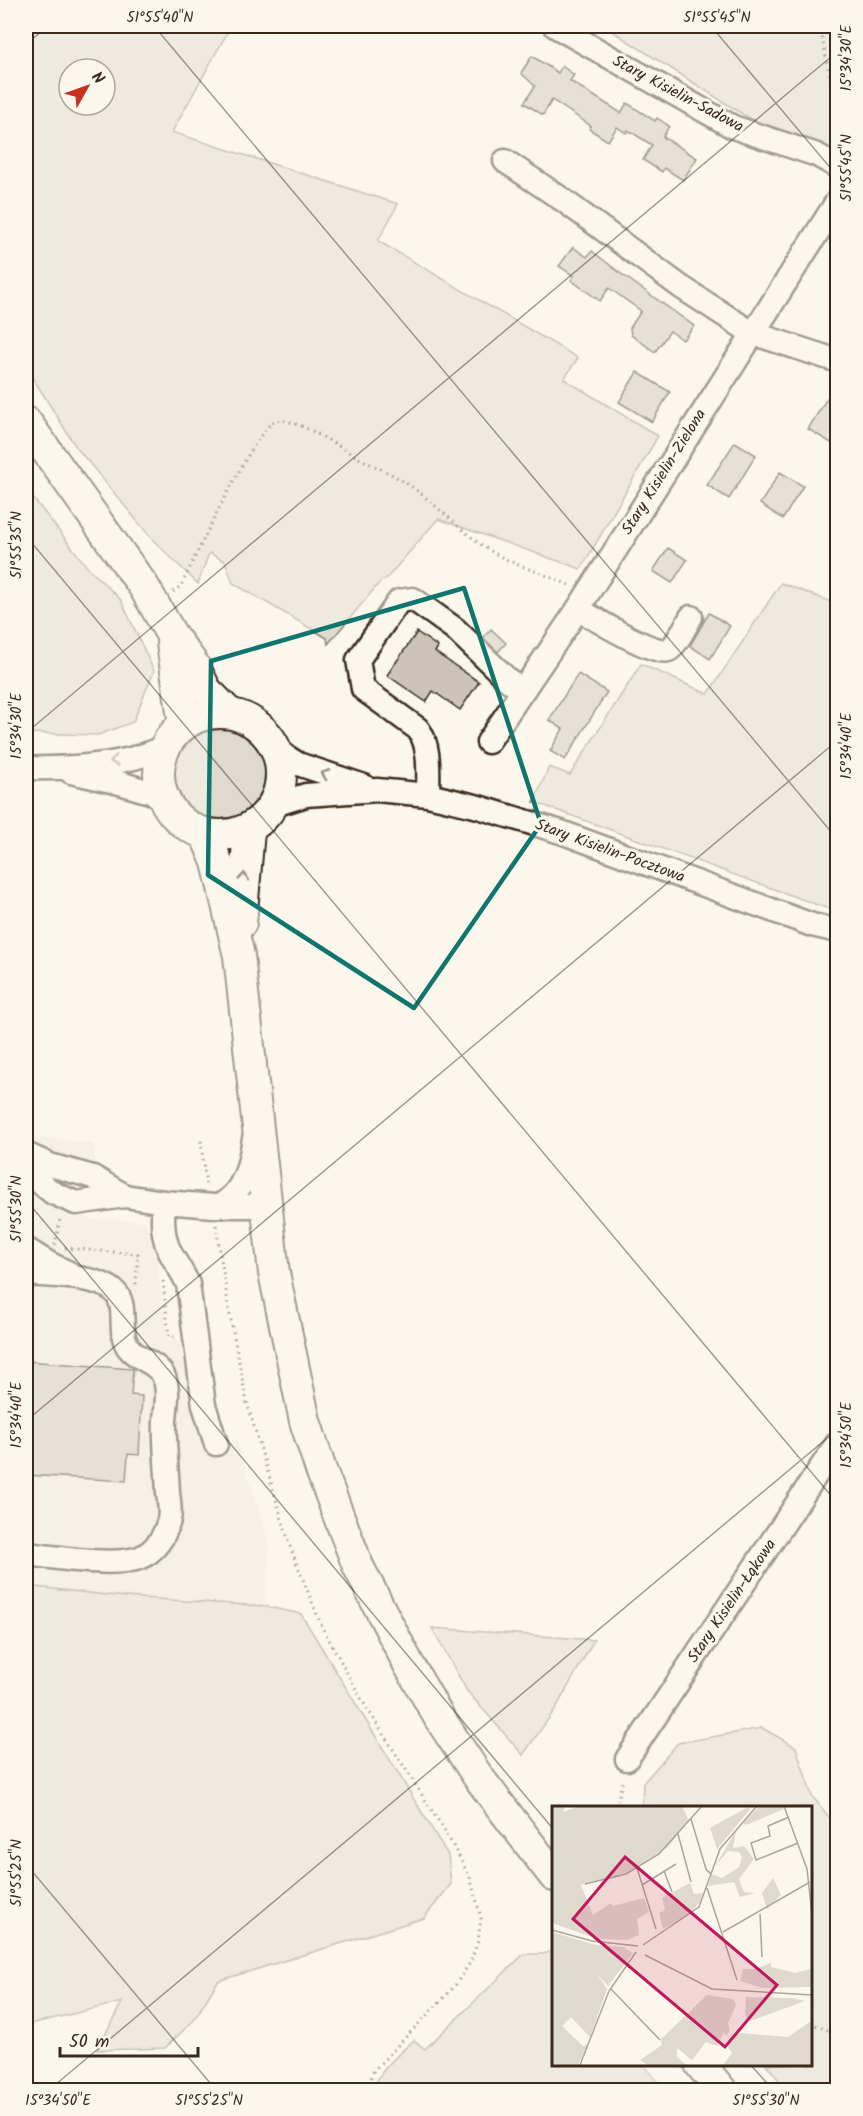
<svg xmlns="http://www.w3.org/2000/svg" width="863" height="2116" font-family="Kalam,sans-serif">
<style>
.built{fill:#ede8dd}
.green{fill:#dfd9ce;stroke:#8d8276;stroke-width:1.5;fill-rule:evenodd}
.building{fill:#ccc4b9;stroke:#3b2a1e;stroke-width:1.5}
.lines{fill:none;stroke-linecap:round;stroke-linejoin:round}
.minor-casing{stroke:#3b2a1e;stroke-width:27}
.major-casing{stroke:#3b2a1e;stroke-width:34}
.path{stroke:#3b2a1e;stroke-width:3;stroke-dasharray:1.5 4.5;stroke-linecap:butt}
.minor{stroke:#fbf7ec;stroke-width:22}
.major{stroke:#fbf7ec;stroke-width:30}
.oneway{stroke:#9b9085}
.marked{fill:none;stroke:#0f766e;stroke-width:4.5;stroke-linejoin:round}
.ticks{fill:none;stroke:#3b2a1e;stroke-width:1.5;stroke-opacity:0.45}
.labels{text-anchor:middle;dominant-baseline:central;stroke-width:6;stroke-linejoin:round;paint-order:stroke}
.street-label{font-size:16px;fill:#3b2a1e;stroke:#fbf7ec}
.inset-road{fill:none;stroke:#aea59a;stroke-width:1.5}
.view{fill:#c2185b;fill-opacity:0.15;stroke:#c2185b;stroke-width:3}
.inset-edge{fill:none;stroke:#3b2a1e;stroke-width:3}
.neatline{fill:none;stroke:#3b2a1e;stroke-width:2}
.ticks-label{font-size:15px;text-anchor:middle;fill:#3b2a1e}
</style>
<rect width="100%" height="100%" fill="#fbf7ec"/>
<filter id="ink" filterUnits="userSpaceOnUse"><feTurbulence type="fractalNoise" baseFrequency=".0167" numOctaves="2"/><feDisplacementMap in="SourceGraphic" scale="12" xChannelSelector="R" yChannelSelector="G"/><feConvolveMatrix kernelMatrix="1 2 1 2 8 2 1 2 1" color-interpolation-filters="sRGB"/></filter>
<g filter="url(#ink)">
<polygon class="built" points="26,1135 94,1144 96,1170 62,1177 59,1188 73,1191 69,1213 91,1219 145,1221 157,1257 167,1341 183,1340 205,1452 237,1441 270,1546 264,1606 125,1597 26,1586"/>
<g class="green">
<path d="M26,26H231L172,132L398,204L378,241L578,358L564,379L658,436L581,569L438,519L387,578L381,581L328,644L327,638L233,583L225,561L209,553L198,584L153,540L76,447L26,367ZM69,69H105V105H69Z"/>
<polygon points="604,26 837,26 837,162 744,115"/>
<polygon points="26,489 88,568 121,600 154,671 133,722 98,735 26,733"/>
<polygon points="781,583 837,604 837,912 534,802 549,767 570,775 641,664 708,694"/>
<circle cx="221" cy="773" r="49"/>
<polygon points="26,1586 125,1597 264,1606 301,1614 448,1855 451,1884 424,1918 218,1981 194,2020 165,2048 97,2050 122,2002 26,2025"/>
<polygon points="432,1628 594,1640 556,1708 523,1755 467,1691"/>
<polygon points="762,1728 796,1747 812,1796 837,1827 837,2090 787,2090 766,2064 810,2064 810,1807 642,1807 643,1783 678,1743"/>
<path d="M552,1951L554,1953V2064H643L665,2090H373C380,2069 398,2055 414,2040L425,2049L524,1954H543Z"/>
</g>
<g class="building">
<polygon points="532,56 558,73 562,66 574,75 570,81 621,113 627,103 655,121 657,118 669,126 663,137 697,158 683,180 664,168 662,172 643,160 652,145 628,130 626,133 617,127 608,141 589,129 591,126 552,100 543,115 524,103 535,86 521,73"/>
<polygon points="573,247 587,257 592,251 620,273 694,326 683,340 670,331 655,352 631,335 630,328 641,311 609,288 600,301 571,280 574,276 559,266"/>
<polygon points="637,372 670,392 652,422 619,402"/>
<polygon points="837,382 837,433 831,443 808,429"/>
<polygon points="735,442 756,455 729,499 707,485"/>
<polygon points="780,472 803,486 783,519 760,504"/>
<polygon points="668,548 687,560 672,583 653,571"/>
<polygon points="709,613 730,626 710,659 690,646"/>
<polygon points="491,629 506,643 498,652 483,638"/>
<polygon points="417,632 438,647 435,652 479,682 460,710 433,691 426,702 387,675"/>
<polygon points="578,674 607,692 565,760 550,751 563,729 549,720"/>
<polygon points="26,1361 133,1369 131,1395 142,1396 139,1455 128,1454 126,1481 26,1475"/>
</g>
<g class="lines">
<g class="minor-casing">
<g id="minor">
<polyline points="555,26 733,127 817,155 838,167"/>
<polyline points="505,161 563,200 681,287 752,333 838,361"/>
<path d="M578,609C592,617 659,659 670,649C677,644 686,625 691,617"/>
<polyline points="488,742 578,609 838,200"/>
<polyline points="276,750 298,764 364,786"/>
<path d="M26,768C68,769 130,766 167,745"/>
<polyline points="71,772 120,783 163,796"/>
<path d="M428,795C428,774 431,746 418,729L363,689L358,660L399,601L413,599L455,629L508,680L523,690"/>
<polyline points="274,805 306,795 377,790 428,795 475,806 561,832 812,925 838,931"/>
<polyline points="26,1154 50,1165 93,1177 125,1196 164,1202 214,1206 266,1206"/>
<polyline points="26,1171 53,1193 76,1203 125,1196"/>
<path d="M164,1202C162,1220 162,1238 171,1254C177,1265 183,1273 188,1284L204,1405L216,1444"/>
<path d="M219,1206C245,1192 249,1166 254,1139"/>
<polyline points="26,1249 50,1264 69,1273"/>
<path d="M26,1274C49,1276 96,1275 114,1291C129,1304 117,1331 128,1347C137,1360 155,1361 163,1375C170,1389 166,1405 165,1420C164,1444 167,1469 168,1493C169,1501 171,1512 169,1520C165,1536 155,1552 139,1558C112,1567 55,1557 26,1554"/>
<polyline points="627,1759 838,1442"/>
</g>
</g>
<g class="major-casing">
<g id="major">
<polyline points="26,422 144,587 171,634 193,664 206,690 229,713"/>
<polyline points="172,643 184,725"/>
<circle cx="220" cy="774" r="61"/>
<polyline points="205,834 217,862 239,956 274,1273 305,1421 321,1470 358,1566 409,1665 440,1719 479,1778 554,1876"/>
<polyline points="241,923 249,831"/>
<polyline points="700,2064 721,2090"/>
</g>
</g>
<g class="path">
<polyline points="820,26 838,120"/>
<path d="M173,592L181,586C193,561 256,427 275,421C292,415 341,448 357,457C371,465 387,471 401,480C435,500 460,533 494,553C516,566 546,574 569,585"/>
<polyline points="201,1141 206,1186"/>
<polyline points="216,1225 229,1310 247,1403 291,1549 322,1627 363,1702 445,1831 470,1877 481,1918 478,1941 471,1961 454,1987 374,2070 366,2090"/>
<polyline points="55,1245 60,1219"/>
<polyline points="65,1248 138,1254 136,1285"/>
<polyline points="163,1281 169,1337 175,1337"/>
<polyline points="616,1807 623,1779"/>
<polyline points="810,2023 838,2034"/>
</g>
<use href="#minor" class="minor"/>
<use href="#major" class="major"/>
</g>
<defs><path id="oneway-chevron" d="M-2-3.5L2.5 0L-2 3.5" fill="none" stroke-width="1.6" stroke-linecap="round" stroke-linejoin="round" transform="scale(1.5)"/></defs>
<g class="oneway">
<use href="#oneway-chevron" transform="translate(114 761) rotate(172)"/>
<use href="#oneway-chevron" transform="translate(325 774) rotate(-161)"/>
<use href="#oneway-chevron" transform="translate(244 877) rotate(-86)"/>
</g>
</g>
<path d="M0 0H863V2116H0ZM464,588L541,824L414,1008L208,875L211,661Z" fill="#fbf7ec" fill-opacity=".55" fill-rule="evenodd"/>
<path class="marked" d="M464,588L541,824L414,1008L208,875L211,661Z"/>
<path class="ticks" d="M154,26L838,840M711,26L838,177M26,44L48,26M26,536L838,1504M26,733L838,51M26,1200L554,1830M26,1421L838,740M26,1864L216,2090M750,2064L773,2090M49,2090L838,1429"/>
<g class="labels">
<g class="street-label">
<text transform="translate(678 94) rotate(28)">Stary Kisielin-Sadowa</text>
<text transform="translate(664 472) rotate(-58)">Stary Kisielin-Zielona</text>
<text transform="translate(610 851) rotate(20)">Stary Kisielin-Pocztowa</text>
<text transform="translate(732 1601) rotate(-56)">Stary Kisielin-Łąkowa</text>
</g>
</g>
<g transform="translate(552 1806)">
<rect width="260" height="260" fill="#fbf7ec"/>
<path d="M0,0H13L11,6L28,0H130L137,15L115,42L74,67L29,79L41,109L59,97L61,100L92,92L97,106L85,113L87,129L75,134L46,133L0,117ZM208,0H230L232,3L194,19L191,17ZM196,1L198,3L165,43L158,22ZM184,25L181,42L192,40L202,53L187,73L192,86L203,87L188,91L182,76L156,80L160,68L170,72L187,61L190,51L187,46L176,45L163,60ZM221,72L229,89L215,103L210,87ZM138,77L142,88L151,87L148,96L138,108L111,123L107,107L113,104L110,92ZM0,126L44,139L71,141L81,147L56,180L45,168L55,183L38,231L19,211L10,220L31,240L36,238L26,259H0ZM219,157V161L243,167L258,163L259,181L210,182L188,175L191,163H204ZM155,189L181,193L184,199L176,217L178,225L174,230L172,226L165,240L154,236L140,254L125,242V251L134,259H96L88,254L110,239L109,233ZM194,191L240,192L253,195L198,215L193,210ZM259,215V259H171L180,247L175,240L178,232L189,227L236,231Z" fill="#dfd9ce"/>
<path class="inset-road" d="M232,0L255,63L260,108M237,11L216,20L218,30L199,37L204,54L246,37M139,13L154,63L159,68M126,28L139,76M85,62L104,123M112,65L120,86M33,78L74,68L107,48L150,0M90,79L124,58M155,82L185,174M208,108L210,151M0,124L40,135L86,140M171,126L258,76M91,139L147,101L168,43L205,0M93,149L160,183L260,189M58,182L108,234M28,259L57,185L84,146"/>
<path class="view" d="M73,51L225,179L173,241L21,113Z"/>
<rect width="260" height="260" class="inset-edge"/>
</g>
<rect width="863" height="2116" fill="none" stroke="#fbf7ec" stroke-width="66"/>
<g transform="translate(87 87) rotate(50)"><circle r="28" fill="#fbf7ec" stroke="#aea59a" stroke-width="1.5"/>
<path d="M0-4.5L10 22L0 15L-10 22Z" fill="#c8321e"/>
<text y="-9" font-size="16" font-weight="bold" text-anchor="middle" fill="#3b2a1e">N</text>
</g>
<path d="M60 2047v9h138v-9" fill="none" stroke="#3b2a1e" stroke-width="3"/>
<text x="69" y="2047" font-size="18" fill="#3b2a1e" stroke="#fbf7ec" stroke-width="4.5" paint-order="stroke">50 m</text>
<rect x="33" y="33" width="797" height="2050" class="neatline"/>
<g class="ticks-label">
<text x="160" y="22">51°55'40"N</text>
<text x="717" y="22">51°55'45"N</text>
<text transform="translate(846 58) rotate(-90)" y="5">15°34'30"E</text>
<text transform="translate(846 168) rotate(-90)" y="5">51°55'45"N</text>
<text transform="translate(16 545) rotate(-90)" y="5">51°55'35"N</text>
<text transform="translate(16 726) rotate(-90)" y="5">15°34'30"E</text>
<text transform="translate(846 746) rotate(-90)" y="5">15°34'40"E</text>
<text transform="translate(16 1209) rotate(-90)" y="5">51°55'30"N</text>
<text transform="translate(16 1415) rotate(-90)" y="5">15°34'40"E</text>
<text transform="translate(846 1435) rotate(-90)" y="5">15°34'50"E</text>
<text transform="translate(16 1873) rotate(-90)" y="5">51°55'25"N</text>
<text x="58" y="2105">15°34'50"E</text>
<text x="209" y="2105">51°55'25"N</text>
<text x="766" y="2105">51°55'30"N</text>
</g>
</svg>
